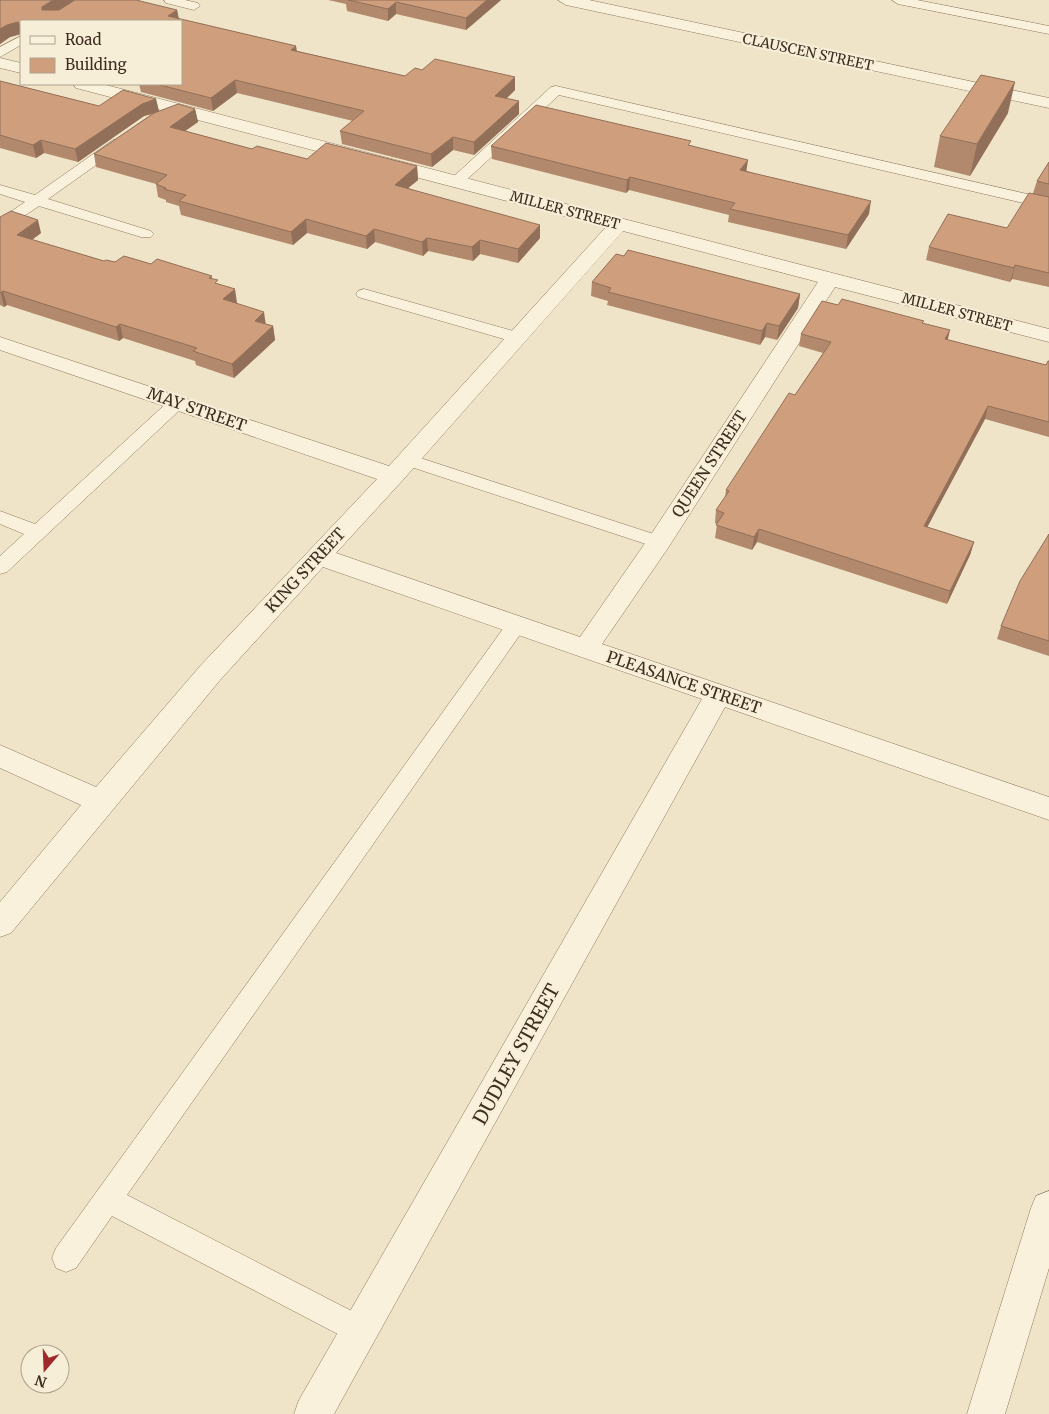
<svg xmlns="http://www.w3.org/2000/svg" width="1049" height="1414" font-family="Merriweather,serif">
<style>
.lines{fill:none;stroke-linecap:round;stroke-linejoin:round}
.lane-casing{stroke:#8d765c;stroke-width:1}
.street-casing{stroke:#8d765c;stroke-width:1}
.lane{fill:#faf1dc;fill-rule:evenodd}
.street{fill:#faf1dc;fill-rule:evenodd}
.wall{fill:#b2896c}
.shaded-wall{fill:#916f58}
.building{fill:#cf9f7d;stroke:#916f58}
.labels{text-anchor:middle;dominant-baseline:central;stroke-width:4.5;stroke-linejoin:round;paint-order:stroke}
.far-street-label{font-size:14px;fill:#3d2e20;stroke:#f7eed8}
.street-label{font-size:16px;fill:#3d2e20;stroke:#f7eed8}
.near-street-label{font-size:19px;fill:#3d2e20;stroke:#f7eed8}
</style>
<rect width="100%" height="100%" fill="#f0e4c8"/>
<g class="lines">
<g class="lane-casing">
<g id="lane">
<polygon points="164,0 185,0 198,3 200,6 194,10 166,3"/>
<polygon points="892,0 917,0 1049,26 1049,34 898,4"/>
<polygon points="21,36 21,45 0,57 0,47"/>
<polygon points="556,86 1049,199 1049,209 559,95 462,184 452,184 450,181 452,178 551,87"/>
<polygon points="118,139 123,140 125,143 123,146 48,199 151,231 154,234 151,237 141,237 39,206 5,229 0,231 0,219 25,202 0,194 0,185 35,195 113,140"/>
<polygon points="364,289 524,334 526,338 524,342 518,343 358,297 356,294 358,291"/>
<polygon points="178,397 184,398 187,402 184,406 7,572 0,574 0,556 24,534 0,524 0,511 35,524 172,398"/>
<polygon points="408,454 666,538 669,542 666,546 659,548 652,546 402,464 399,460 402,456"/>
<polygon points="517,617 524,619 527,624 524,629 127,1195 371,1321 375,1331 371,1341 361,1345 351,1341 112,1216 76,1268 66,1272 56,1268 52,1258 56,1248 510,619"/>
</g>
</g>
<g class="street-casing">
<g id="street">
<polygon points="558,0 589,0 1049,98 1049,108 566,5"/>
<polygon points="0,58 21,63 21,73 0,68"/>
<path d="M73,84H102L1049,329V342L835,287L668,548L602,644L1049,797V820L725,707L334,1414H294L299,1400L702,699L323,567L221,679L11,933L0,937V902L81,805L0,768V745L96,787L201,665L377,479L0,350V337L389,466L606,227L76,88ZM623,231L818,282L650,536L580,637L336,553L402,481Z"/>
<polygon points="1049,1191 1049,1268 1005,1414 967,1414 1031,1208 1036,1196"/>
</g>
</g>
<use href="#lane" class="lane"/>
<use href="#street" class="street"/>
</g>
<g class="wall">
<polygon points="0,0 177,10 179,19 296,46 297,51 405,76 515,90 506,99 519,101 519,114 474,155 453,150 432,167 342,144 340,131 353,121 237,93 213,111 141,92 139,84 181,84 181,21 21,21 21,34 10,37 0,44"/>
<polygon points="328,0 501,0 466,30 396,14 388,21 347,11 346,4"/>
<polygon points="0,81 99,106 156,99 159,111 195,109 198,122 185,131 252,149 307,159 417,166 418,180 408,188 540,238 518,263 480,254 473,261 428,251 423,256 375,242 367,249 307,233 293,245 181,215 179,206 166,202 166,200 158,197 156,184 96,167 94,154 152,114 144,116 78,162 44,153 36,158 0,148"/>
<polygon points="1008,113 970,176 934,167 940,136"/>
<polygon points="690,145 747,171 869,214 846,249 728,222 729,215 629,190 626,193 492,159 491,146"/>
<polygon points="1049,162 1049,287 1012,279 1010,282 926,260 929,247 1007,228 1033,193 1037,181"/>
<polygon points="0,217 41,233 32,240 104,261 151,264 212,276 212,279 237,303 236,303 266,324 273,326 275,340 234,378 196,365 195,361 123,338 119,341 7,305 4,307 0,305"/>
<polygon points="592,282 800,294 798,308 777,340 765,337 760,345 607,305 608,301 591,296"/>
<polygon points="838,305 923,323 948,340 1046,365 1049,361 1049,437 985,419 927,527 974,542 970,555 947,604 757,542 752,550 715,538 717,524 715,523 716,510 725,498 726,490 795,395 823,353 799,346 801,334"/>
<polygon points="1049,534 1049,656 997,639 1001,626"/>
</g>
<g class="shaded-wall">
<polygon points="53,0 75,0 45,19 42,10 42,7"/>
<polygon points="487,0 501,0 466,30 466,18"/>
<polygon points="396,2 396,14 388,21 388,9"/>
<polygon points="177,10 179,21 168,16"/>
<polygon points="18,22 21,34 10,37 0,44 0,29 7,25"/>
<polygon points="296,46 297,59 291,50"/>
<polygon points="515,77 515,90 495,109 495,96"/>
<polygon points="235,80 237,93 213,111 211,98"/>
<polygon points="1015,82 1008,113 970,176 977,144"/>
<polygon points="156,99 159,112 144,116 78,162 75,149 142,104"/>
<polygon points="519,101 519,114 474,155 474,142"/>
<polygon points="195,109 198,122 172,140 170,127"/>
<polygon points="453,137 453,150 432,167 431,154"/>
<polygon points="41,140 44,153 36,158 33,145"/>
<polygon points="748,160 746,174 740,170"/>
<polygon points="417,166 418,180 396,198 395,185"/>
<polygon points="630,177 629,190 626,193 627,180"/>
<polygon points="871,201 869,214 846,249 848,235"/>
<polygon points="306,219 307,233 293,245 291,232"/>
<polygon points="38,220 41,233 20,248 17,235"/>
<polygon points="540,225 540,238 518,263 518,249"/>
<polygon points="374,229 375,242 367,249 366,236"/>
<polygon points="427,238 428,251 423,256 422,242"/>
<polygon points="480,240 480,254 473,261 472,247"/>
<polygon points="1015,265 1012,279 1010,282 1014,268"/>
<polygon points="235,289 237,303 225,313 223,299"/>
<polygon points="3,291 7,305 4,307 1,293"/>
<polygon points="800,294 798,308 777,340 779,326"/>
<polygon points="264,312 266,326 255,321"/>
<polygon points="767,323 765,337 760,345 762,331"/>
<polygon points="120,324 123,338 119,341 116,327"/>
<polygon points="273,326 275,340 234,378 232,364"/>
<polygon points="950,330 947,343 945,339"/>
<polygon points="988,406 985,419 921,539 924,526"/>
<polygon points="759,529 757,542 752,550 754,537"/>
<polygon points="974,542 970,555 947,604 950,591"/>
</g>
<g class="building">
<polygon points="0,0 53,0 42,7 42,10 59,10 75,0 136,0 177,10 168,16 296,46 291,50 405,76 415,68 422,70 435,59 515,77 495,96 519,101 474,142 453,137 431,154 340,131 364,111 235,80 211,98 156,84 181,84 181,21 21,21 21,27 20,27 18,22 7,25 0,29"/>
<polygon points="348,0 487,0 466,18 396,2 388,9"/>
<polygon points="981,75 1015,82 977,144 940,136"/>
<polygon points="0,81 99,106 123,90 156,99 142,104 75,149 41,140 33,145 0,135"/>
<polygon points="178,104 195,109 170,127 252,149 257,146 307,159 326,143 417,166 395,185 540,225 518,249 480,240 472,247 427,238 422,242 374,229 366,236 306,219 291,232 179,201 186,195 164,189 166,188 156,184 167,175 94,154 154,113"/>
<polygon points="536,105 691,141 688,145 748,160 740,170 871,201 848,235 730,209 735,203 630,177 627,180 491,146"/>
<polygon points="1049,162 1049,184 1037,181"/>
<polygon points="1029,193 1049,197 1049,273 1015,265 1014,268 929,247 948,214 1007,228"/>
<polygon points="11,211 38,220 17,235 104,261 106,260 115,262 124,256 151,264 157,259 212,276 209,278 218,280 215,283 235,289 223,299 264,312 255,321 273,326 232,364 193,351 197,348 120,324 116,327 3,291 0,293 0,217"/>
<polygon points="628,250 800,294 779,326 767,323 762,331 608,292 611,288 592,282 616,254 624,256"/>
<polygon points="842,299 924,321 922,323 950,330 945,339 1046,365 1048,361 1049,361 1049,422 988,406 924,526 974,542 950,591 759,529 754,537 716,525 724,513 716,510 729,491 726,490 789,393 795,395 831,342 801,334 822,301 838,305"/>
<polygon points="1049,534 1049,641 1001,626 1020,581"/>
</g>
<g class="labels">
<g class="far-street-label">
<text transform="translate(808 52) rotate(12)">CLAUSCEN STREET</text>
<text transform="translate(565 210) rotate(15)">MILLER STREET</text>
<text transform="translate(957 312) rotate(15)">MILLER STREET</text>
</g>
<g class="street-label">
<text transform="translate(197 409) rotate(19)">MAY STREET</text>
<text transform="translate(709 464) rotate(-57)">QUEEN STREET</text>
<text transform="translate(305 570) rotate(-47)">KING STREET</text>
<text transform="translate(684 682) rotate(19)">PLEASANCE STREET</text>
</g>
<g class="near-street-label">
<text transform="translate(516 1054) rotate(-61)">DUDLEY STREET</text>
</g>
</g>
<rect x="20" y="20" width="162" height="65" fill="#f7eed8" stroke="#ada18e"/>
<rect x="30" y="36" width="25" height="8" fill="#faf1dc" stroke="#ada18e"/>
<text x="65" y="45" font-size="15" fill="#3d2e20">Road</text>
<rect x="30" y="58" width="25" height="15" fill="#cf9f7d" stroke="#ada18e"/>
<text x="65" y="70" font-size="15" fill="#3d2e20">Building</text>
<g transform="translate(45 1369) rotate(199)"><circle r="24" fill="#f7eed8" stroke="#ada18e"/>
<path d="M0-4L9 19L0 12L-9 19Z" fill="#9e2a2b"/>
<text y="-8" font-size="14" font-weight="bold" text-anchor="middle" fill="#3d2e20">N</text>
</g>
</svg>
